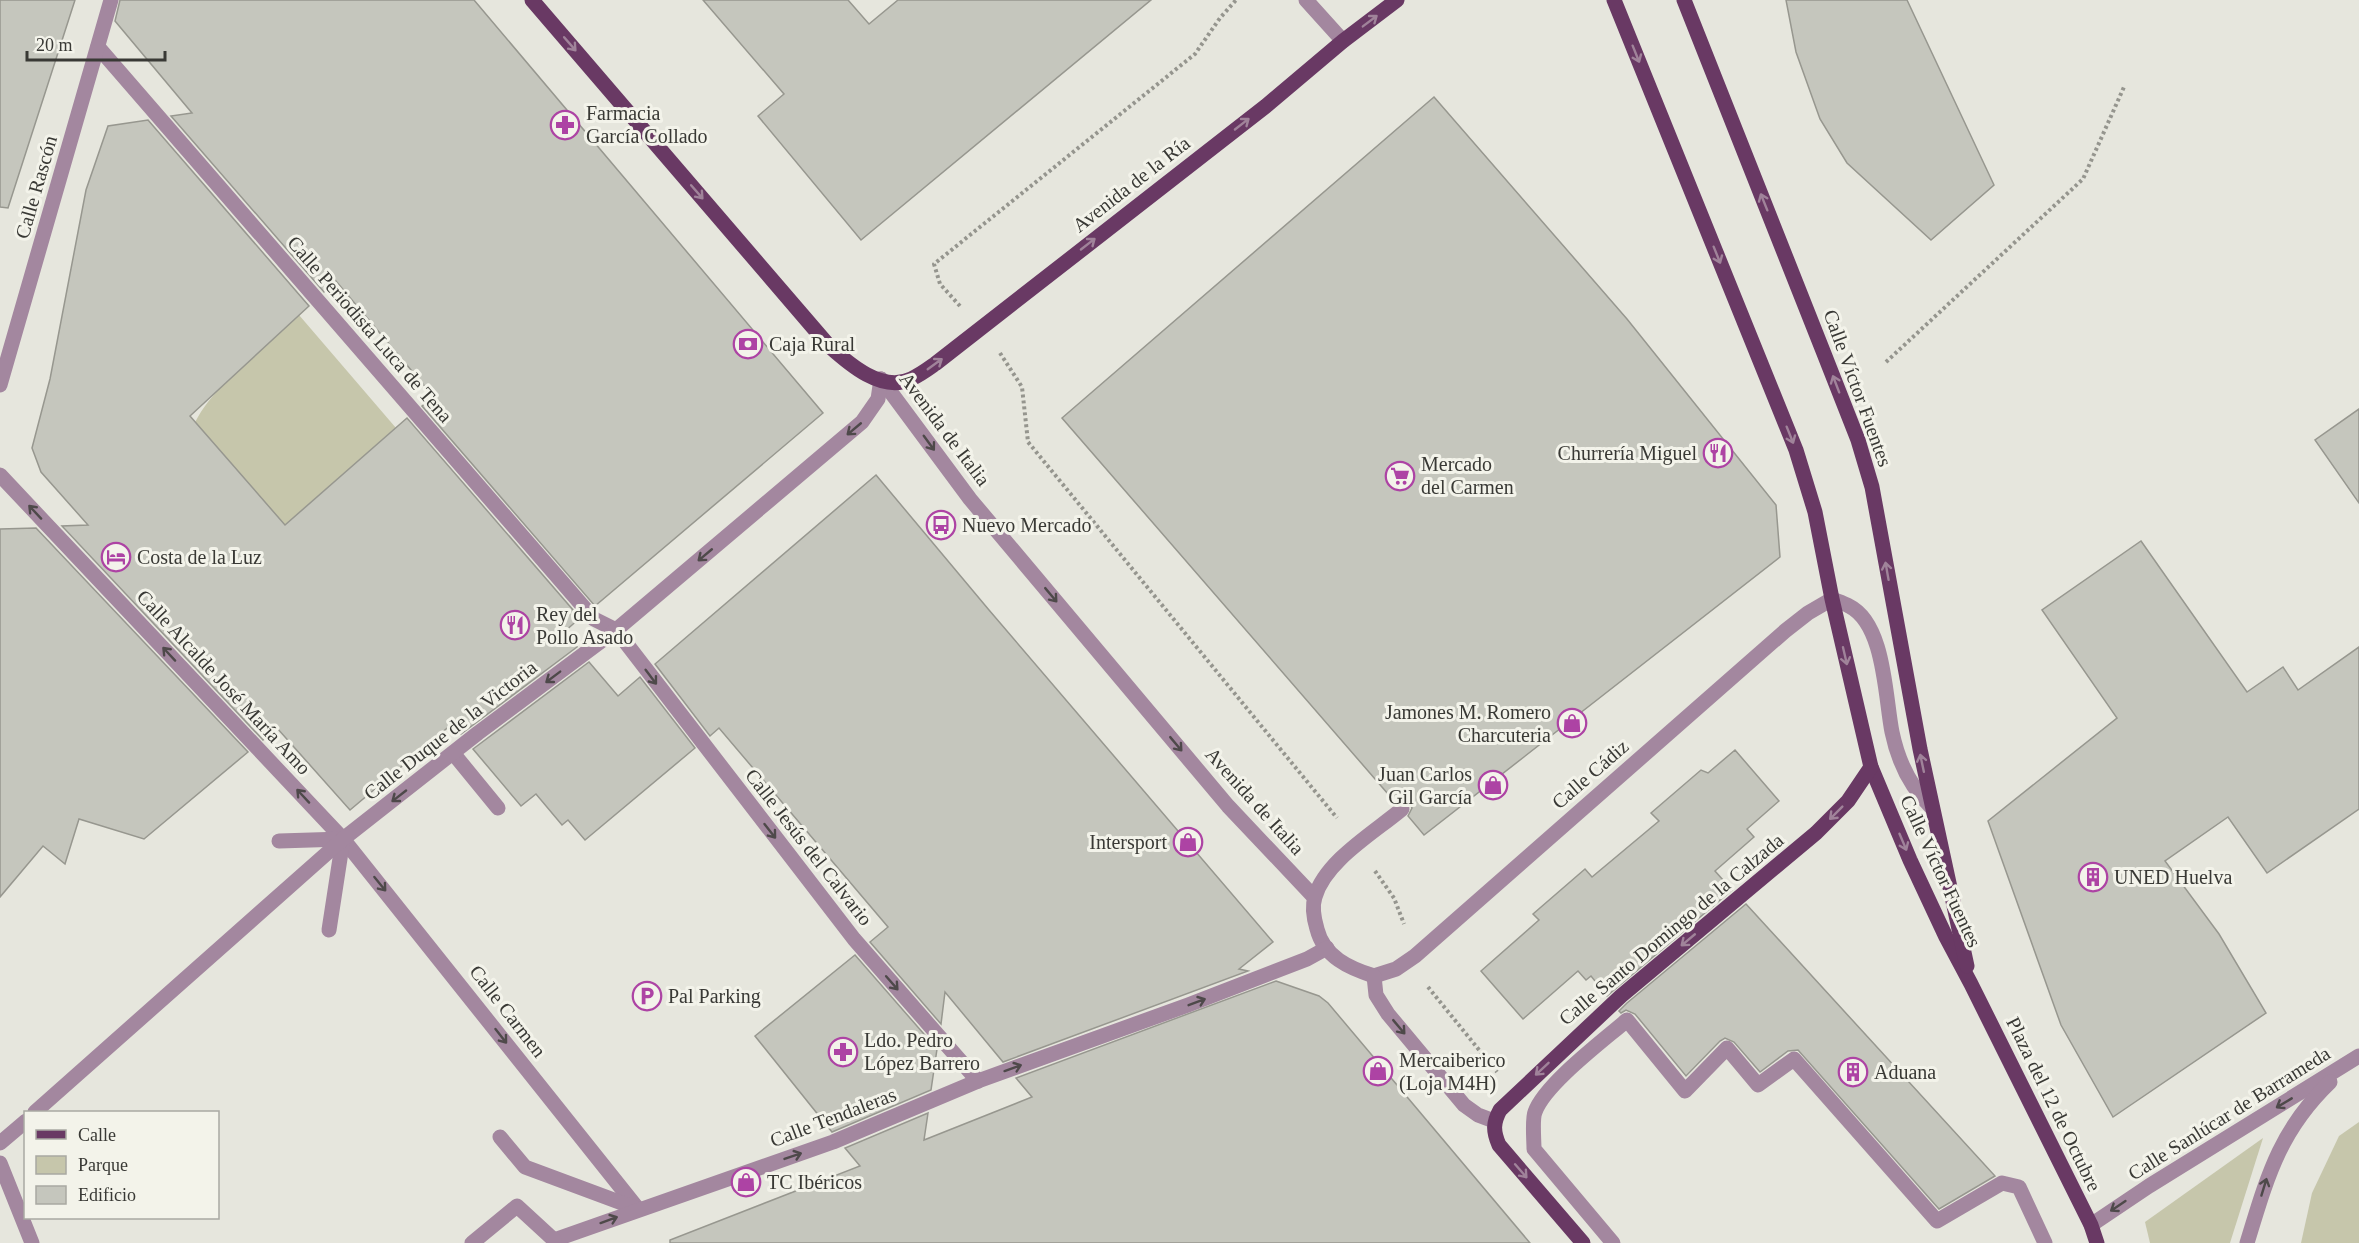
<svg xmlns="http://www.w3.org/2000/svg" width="2359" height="1243" font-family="Georgia,serif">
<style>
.green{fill:#c6c6ab}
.building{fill:#c5c6bd;stroke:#97978f;stroke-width:1.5}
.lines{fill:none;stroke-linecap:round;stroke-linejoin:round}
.path{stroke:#95958e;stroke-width:4;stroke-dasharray:3 3;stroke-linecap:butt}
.minor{stroke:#a3879f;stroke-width:15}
.major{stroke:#693964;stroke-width:15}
.oneway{stroke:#a0839a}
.oneway2{stroke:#4e494a}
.labels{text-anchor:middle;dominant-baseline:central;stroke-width:6;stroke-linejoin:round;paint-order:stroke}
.poi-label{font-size:20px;fill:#393935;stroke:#f3f3ea;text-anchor:start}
.street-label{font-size:20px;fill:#393935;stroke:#f3f3ea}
</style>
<rect width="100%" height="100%" fill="#e6e6dd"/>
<g class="green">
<path d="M299,315L396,428L285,525L192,430C205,391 268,344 299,315Z"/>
<polygon points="2359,1122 2359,1243 2301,1243 2312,1193 2339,1136"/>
<polygon points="2263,1138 2230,1243 2150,1243 2145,1222"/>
</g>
<g class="building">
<polygon points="0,0 75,0 8,208 0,207"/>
<polygon points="120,0 474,0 823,413 595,606 422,406 433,396 336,281 324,292 171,116 192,113 115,21"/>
<polygon points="703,0 848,0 869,24 898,0 1151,0 861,240 758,116 784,94"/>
<polygon points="1786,0 1907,0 1994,185 1931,240 1847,163 1820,119 1796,52"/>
<polygon points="1434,97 1627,319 1776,505 1780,557 1424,835 1408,816 1412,808 1409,802 1401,799 1395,802 1062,418"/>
<polygon points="148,120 309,306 190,416 285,525 407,418 580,618 564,632 577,647 461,734 452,724 350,810 277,728 263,740 62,526 88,525 41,472 32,448 50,379 86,190 108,126"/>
<polygon points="2359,409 2359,503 2315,440"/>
<polygon points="876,475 989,610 1273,942 1239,969 1248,971 1003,1062 945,992 941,1024 870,942 888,927 719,728 710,736 655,664"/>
<polygon points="36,528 248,752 144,839 79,819 65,864 43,846 0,897 0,529"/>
<polygon points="2141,541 2247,692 2283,667 2298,690 2359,647 2359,809 2267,873 2228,817 2165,861 2219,934 2266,1013 2113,1117 2061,1025 1988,821 2117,718 2042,610"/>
<polygon points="589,662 618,696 640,677 695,748 585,840 568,820 562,825 536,794 521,806 473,749"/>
<polygon points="1735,750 1779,801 1747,829 1754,837 1715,871 1732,890 1607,996 1591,976 1586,980 1578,971 1523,1019 1481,971 1539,920 1533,914 1585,869 1592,877 1659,821 1651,813 1701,770 1708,773"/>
<polygon points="1746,904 1995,1176 1939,1209 1798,1050 1788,1051 1760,1072 1734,1042 1725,1038 1720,1041 1686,1076 1635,1014 1626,1010 1621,1013 1619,1011 1627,1003"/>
<polygon points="855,955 937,1049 931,1090 832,1132 755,1036"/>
<polygon points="1276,981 1319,996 1328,1003 1530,1243 670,1243 670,1240 860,1166 845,1148 928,1113 924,1140 1032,1097 1016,1078"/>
</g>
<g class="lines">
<g class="path">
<polyline points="960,306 940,284 934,264 1195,54 1220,18 1236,0"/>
<polyline points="1000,353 1022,387 1028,442 1337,818"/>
<polyline points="1886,362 2083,179 2124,87"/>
<polyline points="1375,871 1394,898 1404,924"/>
<polyline points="1428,987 1497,1072"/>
</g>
<g class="minor">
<polyline points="1306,0 1343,41"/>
<polyline points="98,47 594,619 616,630 854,939 978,1081"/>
<polyline points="881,379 970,499 1228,806 1314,897"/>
<polyline points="0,385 111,0"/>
<polyline points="0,475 343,839 638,1209"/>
<polyline points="453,753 498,808"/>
<polyline points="279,841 343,839"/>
<polyline points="329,930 343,839"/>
<path d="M1374,976L1396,969L1415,956L1785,631L1808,613L1832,599C1837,601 1844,603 1849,606C1885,624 1885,697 1892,732C1898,761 1911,788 1932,808"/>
<path d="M1374,976C1349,968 1324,957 1317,929C1314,919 1312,906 1315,897C1325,861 1375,832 1402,809"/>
<polyline points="1374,976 1376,995 1388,1014 1464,1105 1478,1115 1494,1121"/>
<polyline points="35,1112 343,839 478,733 616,630 862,422 878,399 881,379"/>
<polyline points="500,1137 525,1167 638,1209"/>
<polyline points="0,1143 26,1121"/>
<polyline points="0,1163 32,1243"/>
<polyline points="2091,1225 2149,1186 2359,1056"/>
<polyline points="554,1240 833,1142 978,1081 1188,1005 1307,959 1327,948"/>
<polyline points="472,1243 517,1206 554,1240"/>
<path d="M1613,1243L1534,1149C1534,1140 1532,1119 1535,1112C1545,1084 1604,1040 1627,1020L1685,1091L1727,1048L1758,1085L1794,1059L1937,1221L2002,1183L2019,1187L2045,1243"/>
<path d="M2247,1243C2267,1178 2279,1131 2330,1082"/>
</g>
<g class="major">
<path d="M532,0L829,346C849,364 882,393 911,379C920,375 928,369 935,364L1266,106L1343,41L1397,0"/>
<polyline points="1614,0 1796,450 1815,512 1832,599 1871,767 1910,860 1946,937 1971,984 2091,1225 2097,1243"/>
<polyline points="1684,0 1823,351 1858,440 1872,487 1920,749 1967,966"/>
<path d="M1583,1243L1499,1145C1493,1131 1493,1123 1500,1110L1621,996L1816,833L1848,801L1871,767"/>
</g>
</g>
<defs><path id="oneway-shaft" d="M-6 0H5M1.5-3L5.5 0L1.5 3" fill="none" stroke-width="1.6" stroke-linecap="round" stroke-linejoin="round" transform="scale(1.5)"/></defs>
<g class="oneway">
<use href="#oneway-shaft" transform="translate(1370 21) rotate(-37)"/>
<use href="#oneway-shaft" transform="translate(570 44) rotate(49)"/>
<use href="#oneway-shaft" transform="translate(1636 54) rotate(68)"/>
<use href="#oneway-shaft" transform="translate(1242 124) rotate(-38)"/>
<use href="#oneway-shaft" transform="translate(697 192) rotate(49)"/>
<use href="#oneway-shaft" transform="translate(1764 202) rotate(-112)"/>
<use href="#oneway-shaft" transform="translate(1088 244) rotate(-38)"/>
<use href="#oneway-shaft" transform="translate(1717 255) rotate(68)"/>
<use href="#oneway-shaft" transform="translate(935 364) rotate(-36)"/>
<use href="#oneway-shaft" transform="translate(1836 384) rotate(-111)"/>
<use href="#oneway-shaft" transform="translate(1790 435) rotate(68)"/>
<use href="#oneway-shaft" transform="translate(1887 571) rotate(-100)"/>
<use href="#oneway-shaft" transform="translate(1845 656) rotate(77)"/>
<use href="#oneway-shaft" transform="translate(1922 763) rotate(-102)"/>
<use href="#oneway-shaft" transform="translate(1836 813) rotate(135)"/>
<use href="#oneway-shaft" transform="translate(1903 842) rotate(67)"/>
<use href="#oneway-shaft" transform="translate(1688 940) rotate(140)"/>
<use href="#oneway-shaft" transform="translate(1542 1069) rotate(137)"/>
<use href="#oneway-shaft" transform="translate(1521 1171) rotate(49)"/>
</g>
<g class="oneway2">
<use href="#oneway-shaft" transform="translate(854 429) rotate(140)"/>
<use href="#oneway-shaft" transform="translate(929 443) rotate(54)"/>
<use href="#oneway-shaft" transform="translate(35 512) rotate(-133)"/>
<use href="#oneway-shaft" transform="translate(705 555) rotate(140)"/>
<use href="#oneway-shaft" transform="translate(1051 595) rotate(50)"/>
<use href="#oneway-shaft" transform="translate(169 654) rotate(-133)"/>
<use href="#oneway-shaft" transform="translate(553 677) rotate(143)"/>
<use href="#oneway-shaft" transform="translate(651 677) rotate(53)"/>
<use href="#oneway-shaft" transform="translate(1176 744) rotate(50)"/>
<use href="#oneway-shaft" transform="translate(303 796) rotate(-133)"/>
<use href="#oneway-shaft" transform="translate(399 796) rotate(142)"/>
<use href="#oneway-shaft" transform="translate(770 831) rotate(52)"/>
<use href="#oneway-shaft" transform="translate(380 884) rotate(51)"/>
<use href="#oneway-shaft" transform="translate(892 983) rotate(49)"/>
<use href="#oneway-shaft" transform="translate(1197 1002) rotate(-21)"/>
<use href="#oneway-shaft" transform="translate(1399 1027) rotate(50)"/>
<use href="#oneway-shaft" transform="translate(501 1036) rotate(52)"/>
<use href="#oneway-shaft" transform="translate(1013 1068) rotate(-20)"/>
<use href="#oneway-shaft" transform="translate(2284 1103) rotate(149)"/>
<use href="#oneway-shaft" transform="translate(793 1156) rotate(-19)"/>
<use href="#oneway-shaft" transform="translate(2264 1187) rotate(-73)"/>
<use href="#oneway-shaft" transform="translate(2118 1206) rotate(146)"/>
<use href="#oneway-shaft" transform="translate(609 1220) rotate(-20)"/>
</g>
<defs>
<g id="pharmacy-ring" transform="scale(1.5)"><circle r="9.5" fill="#f3f3ea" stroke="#ad43a4" stroke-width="1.5"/><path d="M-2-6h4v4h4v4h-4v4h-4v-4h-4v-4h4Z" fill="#ad43a4"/></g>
<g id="bank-ring" transform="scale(1.5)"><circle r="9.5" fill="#f3f3ea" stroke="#ad43a4" stroke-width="1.5"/><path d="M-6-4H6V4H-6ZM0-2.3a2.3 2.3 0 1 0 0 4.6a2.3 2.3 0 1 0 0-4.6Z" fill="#ad43a4"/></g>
<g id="restaurant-ring" transform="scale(1.5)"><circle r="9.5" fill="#f3f3ea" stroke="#ad43a4" stroke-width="1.5"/><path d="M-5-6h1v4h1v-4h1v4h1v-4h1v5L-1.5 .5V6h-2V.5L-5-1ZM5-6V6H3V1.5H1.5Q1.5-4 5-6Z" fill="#ad43a4"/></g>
<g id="supermarket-ring" transform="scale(1.5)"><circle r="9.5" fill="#f3f3ea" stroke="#ad43a4" stroke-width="1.5"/><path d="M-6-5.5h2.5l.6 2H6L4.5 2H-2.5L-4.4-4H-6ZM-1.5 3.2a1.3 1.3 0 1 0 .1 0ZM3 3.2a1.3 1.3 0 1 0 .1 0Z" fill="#ad43a4"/></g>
<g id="bus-ring" transform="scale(1.5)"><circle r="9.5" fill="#f3f3ea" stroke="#ad43a4" stroke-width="1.5"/><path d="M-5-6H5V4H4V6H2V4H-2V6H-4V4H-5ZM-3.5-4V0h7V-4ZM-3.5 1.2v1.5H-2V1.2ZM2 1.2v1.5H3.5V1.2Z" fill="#ad43a4"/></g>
<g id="hotel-ring" transform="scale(1.5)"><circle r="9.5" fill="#f3f3ea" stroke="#ad43a4" stroke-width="1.5"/><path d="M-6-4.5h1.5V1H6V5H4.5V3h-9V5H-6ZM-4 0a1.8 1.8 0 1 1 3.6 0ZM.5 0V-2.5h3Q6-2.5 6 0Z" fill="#ad43a4"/></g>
<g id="shop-ring" transform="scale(1.5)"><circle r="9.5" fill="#f3f3ea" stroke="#ad43a4" stroke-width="1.5"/><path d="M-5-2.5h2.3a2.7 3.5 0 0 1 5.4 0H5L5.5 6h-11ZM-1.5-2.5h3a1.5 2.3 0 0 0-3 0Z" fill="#ad43a4"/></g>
<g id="building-ring" transform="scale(1.5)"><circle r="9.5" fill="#f3f3ea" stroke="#ad43a4" stroke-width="1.5"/><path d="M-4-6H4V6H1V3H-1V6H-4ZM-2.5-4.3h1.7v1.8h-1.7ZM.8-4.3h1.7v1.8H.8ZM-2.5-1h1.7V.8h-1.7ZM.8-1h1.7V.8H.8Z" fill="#ad43a4"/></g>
<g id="parking-ring" transform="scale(1.5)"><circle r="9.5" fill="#f3f3ea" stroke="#ad43a4" stroke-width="1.5"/><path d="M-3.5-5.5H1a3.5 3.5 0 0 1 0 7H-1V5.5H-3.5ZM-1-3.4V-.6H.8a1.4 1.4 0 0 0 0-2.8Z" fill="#ad43a4"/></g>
</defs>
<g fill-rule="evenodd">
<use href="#pharmacy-ring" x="565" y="125"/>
<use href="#bank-ring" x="748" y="344"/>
<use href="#restaurant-ring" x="1718" y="453"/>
<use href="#supermarket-ring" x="1400" y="476"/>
<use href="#bus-ring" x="941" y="525"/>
<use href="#hotel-ring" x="116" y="557"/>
<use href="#restaurant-ring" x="515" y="625"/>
<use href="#shop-ring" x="1572" y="723"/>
<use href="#shop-ring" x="1493" y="785"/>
<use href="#shop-ring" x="1188" y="842"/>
<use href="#building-ring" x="2093" y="877"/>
<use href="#parking-ring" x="647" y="996"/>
<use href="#pharmacy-ring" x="843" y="1052"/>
<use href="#shop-ring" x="1378" y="1071"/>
<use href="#building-ring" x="1853" y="1072"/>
<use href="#shop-ring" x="746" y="1182"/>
</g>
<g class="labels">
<g class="poi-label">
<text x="586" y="113">Farmacia<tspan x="586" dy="23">García Collado</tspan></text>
<text x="769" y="344">Caja Rural</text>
<text x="1697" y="453" text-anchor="end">Churrería Miguel</text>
<text x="1421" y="464">Mercado<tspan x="1421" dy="23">del Carmen</tspan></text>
<text x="962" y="525">Nuevo Mercado</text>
<text x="137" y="557">Costa de la Luz</text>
<text x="536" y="614">Rey del<tspan x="536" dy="23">Pollo Asado</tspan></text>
<text x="1551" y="712" text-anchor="end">Jamones M. Romero<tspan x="1551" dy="23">Charcuteria</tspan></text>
<text x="1472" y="774" text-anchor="end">Juan Carlos<tspan x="1472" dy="23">Gil García</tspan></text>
<text x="1167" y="842" text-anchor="end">Intersport</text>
<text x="2114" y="877">UNED Huelva</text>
<text x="668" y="996">Pal Parking</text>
<text x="864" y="1040">Ldo. Pedro<tspan x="864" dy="23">López Barrero</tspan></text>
<text x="1399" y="1060">Mercaiberico<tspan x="1399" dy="23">(Loja M4H)</tspan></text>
<text x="1874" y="1072">Aduana</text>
<text x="767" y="1182">TC Ibéricos</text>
</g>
<g class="street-label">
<text transform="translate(1131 184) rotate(-38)">Avenida de la Ría</text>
<text transform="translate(36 187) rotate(-74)">Calle Rascón</text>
<text transform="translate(370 329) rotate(49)">Calle Periodista Luca de Tena</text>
<text transform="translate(1858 388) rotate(70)">Calle Víctor Fuentes</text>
<text transform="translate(945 429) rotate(53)">Avenida de Italia</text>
<text transform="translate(224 682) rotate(47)">Calle Alcalde José María Amo</text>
<text transform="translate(450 730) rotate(-38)">Calle Duque de la Victoria</text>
<text transform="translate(1590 774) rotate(-41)">Calle Cádiz</text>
<text transform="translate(1255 801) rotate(48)">Avenida de Italia</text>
<text transform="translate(809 847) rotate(52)">Calle Jesús del Calvario</text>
<text transform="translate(1941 871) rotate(65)">Calle Víctor Fuentes</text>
<text transform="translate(1671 929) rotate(-40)">Calle Santo Domingo de la Calzada</text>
<text transform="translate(508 1011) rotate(52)">Calle Carmen</text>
<text transform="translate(2054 1104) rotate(64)">Plaza del 12 de Octubre</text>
<text transform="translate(2229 1113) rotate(-32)">Calle Sanlúcar de Barrameda</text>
<text transform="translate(833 1117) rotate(-21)">Calle Tendaleras</text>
</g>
</g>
<rect x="24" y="1111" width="195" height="108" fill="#f3f3ea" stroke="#a9a9a2" stroke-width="1.5"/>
<rect x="36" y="1130" width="30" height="9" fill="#693964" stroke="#a9a9a2" stroke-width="1.5"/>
<text x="78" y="1141" font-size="18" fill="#393935">Calle</text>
<rect x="36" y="1156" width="30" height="18" fill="#c6c6ab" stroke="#a9a9a2" stroke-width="1.5"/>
<text x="78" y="1171" font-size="18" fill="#393935">Parque</text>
<rect x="36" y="1186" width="30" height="18" fill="#c5c6bd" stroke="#a9a9a2" stroke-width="1.5"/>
<text x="78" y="1201" font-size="18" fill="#393935">Edificio</text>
<path d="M27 51v9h138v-9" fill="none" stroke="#393935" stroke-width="3"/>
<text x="36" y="51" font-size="18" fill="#393935" stroke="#f3f3ea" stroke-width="4.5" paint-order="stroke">20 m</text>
</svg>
